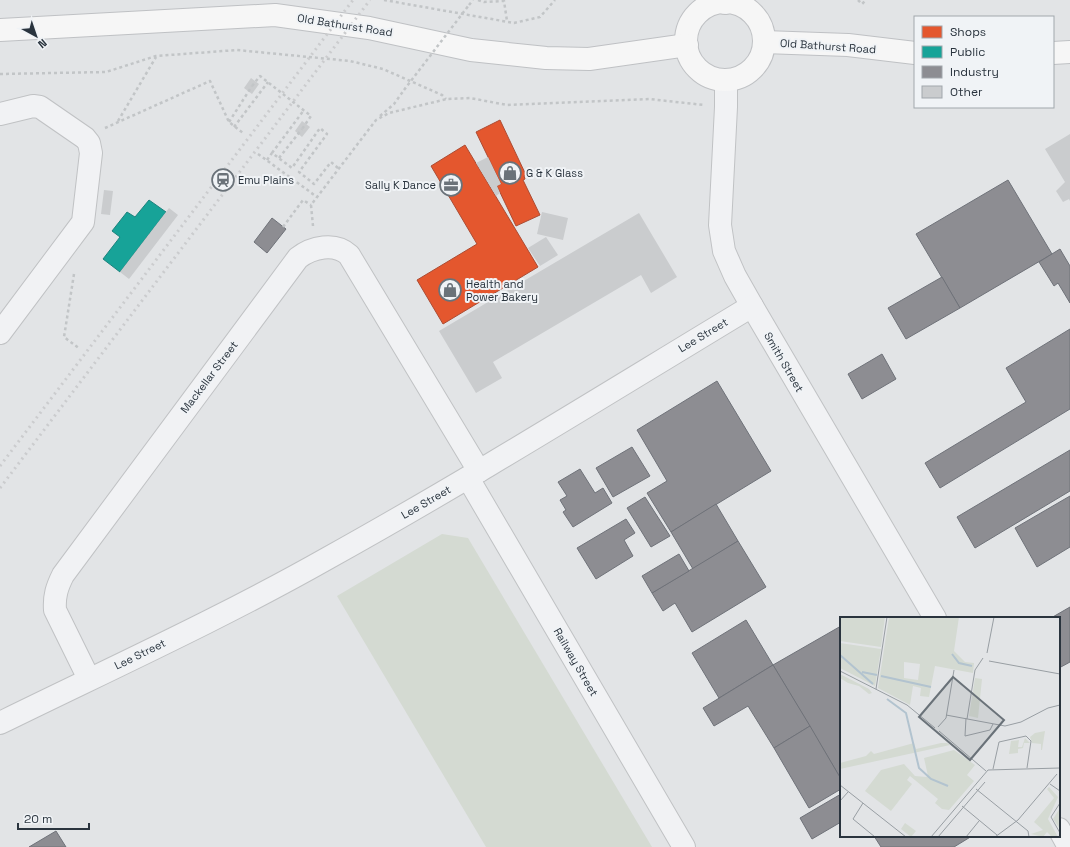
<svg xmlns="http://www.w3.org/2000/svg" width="1070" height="847" font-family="'Space Grotesk',sans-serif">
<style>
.green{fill:#d4dad2}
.shops{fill:#e4572e;stroke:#ac4c33}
.public{fill:#17a398;stroke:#1d827d}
.industry{fill:#8d8d92;stroke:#6f7279}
.building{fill:#caccce}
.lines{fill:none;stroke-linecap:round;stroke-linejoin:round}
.minor-casing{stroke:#c0c2c4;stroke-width:24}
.major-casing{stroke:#bfc1c4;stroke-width:24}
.path{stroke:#c2c5c7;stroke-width:2.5;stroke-dasharray:3 3;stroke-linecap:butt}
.minor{stroke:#f1f2f4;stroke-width:22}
.major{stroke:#f6f6f6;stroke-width:22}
.rail{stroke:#cbccce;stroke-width:3;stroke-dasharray:2 4;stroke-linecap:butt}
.path-bridge{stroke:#c2c5c7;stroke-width:2.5;stroke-dasharray:3 3;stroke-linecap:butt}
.labels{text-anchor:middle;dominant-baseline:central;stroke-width:4;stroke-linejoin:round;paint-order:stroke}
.street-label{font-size:11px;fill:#2a343e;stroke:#f0f3f6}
.poi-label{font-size:11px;fill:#2a343e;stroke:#f0f3f6;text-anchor:start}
.inset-river{fill:none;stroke:#b2c3cf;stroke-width:2}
.inset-road{fill:none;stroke:#989ea3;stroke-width:1}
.view{fill:#6a7279;fill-opacity:0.15;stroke:#6a7279;stroke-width:2}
.inset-edge{fill:none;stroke:#2a343e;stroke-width:2}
</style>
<rect width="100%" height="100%" fill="#e2e4e6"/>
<polygon class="green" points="442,534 468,538 652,847 486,847 337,596"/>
<g class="shops">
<polygon points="500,120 526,175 524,176 525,179 523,180 540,215 516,226 497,186 501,184 476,132"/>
<polygon points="465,145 538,267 443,324 417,280 477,244 431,166"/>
</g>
<polygon class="public" points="149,200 166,212 120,272 103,259 120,237 112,231 127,212 135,217"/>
<g class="industry">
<polygon points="1008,180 1052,254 960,308 916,234"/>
<polygon points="272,218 286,229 267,253 254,242"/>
<polygon points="1060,249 1070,266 1070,303 1058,283 1054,286 1039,262"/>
<polygon points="942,277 960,308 906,339 888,308"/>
<polygon points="1070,329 1070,409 940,488 925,463 1026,402 1006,368"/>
<polygon points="882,354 896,379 862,399 848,374"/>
<polygon points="717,381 771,471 671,532 647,493 667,481 637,430"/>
<polygon points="632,447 650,476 613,497 596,468"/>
<polygon points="1070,450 1070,491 975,548 957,517"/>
<polygon points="580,469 595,493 603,488 612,503 573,527 563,512 566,510 560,500 567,496 558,482"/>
<polygon points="1070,496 1070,547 1037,567 1015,528"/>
<polygon points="645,497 670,536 651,547 627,508"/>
<polygon points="716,504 738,541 693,569 671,532"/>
<polygon points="626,519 635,533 624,540 633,556 596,579 577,548"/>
<polygon points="738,541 766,587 692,632 675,603 663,611 652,593"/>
<polygon points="679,554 689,571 652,593 642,576"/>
<polygon points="1070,607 1070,662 1059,668 1059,618 1051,618"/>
<polygon points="746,620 773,665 719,698 692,653"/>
<polygon points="841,626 841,779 773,665"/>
<polygon points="773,665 810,726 774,748 748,706 714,726 703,708"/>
<polygon points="810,726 841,779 841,789 809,808 774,748"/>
<polygon points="841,794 841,822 812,839 800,818"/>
<polygon points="56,831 66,847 29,847"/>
<polygon points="874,836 972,836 954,847 881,847"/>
</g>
<g class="building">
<polygon points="251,78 259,84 252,94 244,88"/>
<polygon points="302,121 310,127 302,137 295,131"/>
<polygon points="1070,134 1070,201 1069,199 1063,202 1056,191 1065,182 1045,149"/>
<polygon points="488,157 501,184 497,186 500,193 496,196 476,163"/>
<polygon points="104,190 113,191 110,215 101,214"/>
<polygon points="169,208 178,215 129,279 120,272"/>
<polygon points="542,212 568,218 563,240 537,234"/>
<polygon points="639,213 677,277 651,293 641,275 493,362 502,378 476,393 439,331"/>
<polygon points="546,237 558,255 540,266 528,248"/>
</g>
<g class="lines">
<g class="minor-casing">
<g id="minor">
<polyline points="724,0 725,3"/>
<polyline points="726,80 726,107 720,225 724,251 735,276 752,306 935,618"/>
<polyline points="0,114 33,106 40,107 85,138 89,143 91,153 83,222 0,333"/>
<polyline points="468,478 684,847"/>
<path d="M89,679L55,610C54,596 57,587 63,575L298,258C312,247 335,242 349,255L479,471"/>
<path d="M0,723C110,669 222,618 328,558C472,478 611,391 752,306"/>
<polyline points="1059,829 1069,847"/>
</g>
</g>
<g class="major-casing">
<g id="major">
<circle cx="725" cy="41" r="39"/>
<polyline points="0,30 275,15 369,28 471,50 546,58 589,59 687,45"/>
<polyline points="764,42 848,45 915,53"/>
<polyline points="1053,53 1070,52"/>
</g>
</g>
<g class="path">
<polyline points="384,0 514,23 540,17 555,0"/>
<polyline points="478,0 484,2 504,1 507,21"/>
<polyline points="858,0 862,4 866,0"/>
<polyline points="469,5 473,0"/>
<polyline points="0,74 106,72 156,56 237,50 350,61 383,69 442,95 446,99"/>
<polyline points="380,116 394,104 404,90"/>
<polyline points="118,121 156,57"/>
<polyline points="229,122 252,86"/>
<polyline points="234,127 268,82"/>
<polyline points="105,128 210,81 229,122 243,133"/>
<polyline points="272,153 304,110"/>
<polyline points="258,154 317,197"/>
<polyline points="279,158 302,129"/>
<polyline points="267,160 272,153 292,168 320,128 327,134 299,172 314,184 331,162 338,168"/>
<polyline points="313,226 311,205 376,120 389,113 447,99 470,98 507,105 649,99 704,105"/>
<polyline points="283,227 303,200 311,205"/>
<polyline points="74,274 64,337 80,349"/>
</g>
<use href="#minor" class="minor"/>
<use href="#major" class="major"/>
<g class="rail">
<polyline points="0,466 353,0"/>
<polyline points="0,488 370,0"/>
</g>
<g class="path-bridge">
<polyline points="252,86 260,76 311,116 302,129"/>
<polyline points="404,90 469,5"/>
</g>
</g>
<defs>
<g id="shop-ring" transform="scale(1.15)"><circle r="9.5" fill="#f0f3f6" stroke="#6a7279" stroke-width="1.5"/><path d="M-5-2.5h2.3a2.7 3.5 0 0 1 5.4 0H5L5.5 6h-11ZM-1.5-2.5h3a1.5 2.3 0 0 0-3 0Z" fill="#6a7279"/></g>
<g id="station-ring" transform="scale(1.15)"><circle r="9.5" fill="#f0f3f6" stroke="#6a7279" stroke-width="1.5"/><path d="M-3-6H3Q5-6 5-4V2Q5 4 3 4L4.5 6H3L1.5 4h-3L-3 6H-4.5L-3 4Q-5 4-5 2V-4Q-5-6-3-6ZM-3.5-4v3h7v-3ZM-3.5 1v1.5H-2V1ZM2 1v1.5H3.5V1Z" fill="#6a7279"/></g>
<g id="office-ring" transform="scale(1.15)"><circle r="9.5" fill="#f0f3f6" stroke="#6a7279" stroke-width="1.5"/><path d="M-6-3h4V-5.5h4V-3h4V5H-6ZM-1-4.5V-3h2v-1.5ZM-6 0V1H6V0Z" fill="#6a7279"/></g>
</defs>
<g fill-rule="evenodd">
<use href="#shop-ring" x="510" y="173"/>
<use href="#station-ring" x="223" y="180"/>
<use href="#office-ring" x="451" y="185"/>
<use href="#shop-ring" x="450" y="290"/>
</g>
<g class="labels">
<g class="street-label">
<text transform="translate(345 25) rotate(9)">Old Bathurst Road</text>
<text transform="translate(828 46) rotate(4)">Old Bathurst Road</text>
<text transform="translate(703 335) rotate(-31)">Lee Street</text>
<text transform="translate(784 362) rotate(60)">Smith Street</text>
<text transform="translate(209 377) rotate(-53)">Mackellar Street</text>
<text transform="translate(426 502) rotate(-30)">Lee Street</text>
<text transform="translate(140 654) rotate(-26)">Lee Street</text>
<text transform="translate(576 662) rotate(60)">Railway Street</text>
</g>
<g class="poi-label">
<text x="526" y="173">G &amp; K Glass</text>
<text x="238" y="180">Emu Plains</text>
<text x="436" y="185" text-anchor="end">Sally K Dance</text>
<text x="466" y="284">Health and<tspan x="466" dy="13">Power Bakery</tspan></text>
</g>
</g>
<g transform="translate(840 617)">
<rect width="220" height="220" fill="#e2e4e6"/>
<path d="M0,0H45L41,30L0,24ZM49,0H119L114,34L125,45L134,46L133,56L95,49L89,80L80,79L81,71L73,69L70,88L38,71ZM64,45L80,47L78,63L64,61ZM0,26L41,32L35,69L0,51ZM0,57L29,72L32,76L29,77L19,69L8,66L0,61ZM135,61L142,62L138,101L129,99ZM205,114L202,133H201V127L192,126L190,120L195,116ZM185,121L190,126H184L183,131L178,132V136L169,137L171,124L179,123L178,130H182ZM74,126L76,132L101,126H107L110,128L0,152V146L26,139L31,134L34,137ZM114,133L135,148L127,158L134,164L109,193L102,192L95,186L98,182L70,159L67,163L72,167L51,194L25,174L41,153L64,147L75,159L86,160L88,159L84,141ZM209,170L218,180L208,202L218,220H212L207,215L203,220L191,217L203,213L194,205L214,181L207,172ZM220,191V212L213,202ZM65,206L76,214L71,220L61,212Z" fill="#d4dad2" fill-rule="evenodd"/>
<path class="inset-river" d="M112,37L119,46L132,49M0,38L33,67M22,55L37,58M41,59L91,70M47,82L66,96L79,151L91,162L108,169"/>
<path class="inset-road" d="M147,36L154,0M149,44L220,57M0,54L67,88L95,111M36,72L47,0M106,98L165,109L181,105L208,91L220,88M126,101L125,119L150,113L153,107M127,102L135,53L143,41M98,110L106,101L114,53M99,114L146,154M153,152L159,125L186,119L191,124L187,151M210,167L220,174M0,168L66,220M136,172L188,214L189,220M0,184L8,175M23,186L13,202L35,220M220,186L211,200L220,216M122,189L157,218M91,220L148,153L220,151M98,220L145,165M126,220L139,204M155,220L178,203L217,157"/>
<path class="view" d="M113,60L164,103L130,143L79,100Z"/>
<rect width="220" height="220" class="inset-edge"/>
</g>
<rect x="914" y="16" width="140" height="92" fill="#f0f3f6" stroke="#a1a7ac"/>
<rect x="922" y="26" width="20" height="12" fill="#e4572e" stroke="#a1a7ac"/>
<text x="950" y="36" font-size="12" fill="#2a343e">Shops</text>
<rect x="922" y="46" width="20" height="12" fill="#17a398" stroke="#a1a7ac"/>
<text x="950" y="56" font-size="12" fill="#2a343e">Public</text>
<rect x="922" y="66" width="20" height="12" fill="#8d8d92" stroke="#a1a7ac"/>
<text x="950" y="76" font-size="12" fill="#2a343e">Industry</text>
<rect x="922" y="86" width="20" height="12" fill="#caccce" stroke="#a1a7ac"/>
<text x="950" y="96" font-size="12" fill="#2a343e">Other</text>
<g transform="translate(36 36) rotate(140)" stroke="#f0f3f6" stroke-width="3" paint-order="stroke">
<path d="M0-3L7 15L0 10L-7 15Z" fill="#2a343e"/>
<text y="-6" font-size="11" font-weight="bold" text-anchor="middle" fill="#2a343e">N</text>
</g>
<path d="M18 823v6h71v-6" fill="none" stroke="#2a343e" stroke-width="2"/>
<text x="24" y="823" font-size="12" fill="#2a343e" stroke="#f0f3f6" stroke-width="3" paint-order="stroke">20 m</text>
</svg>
